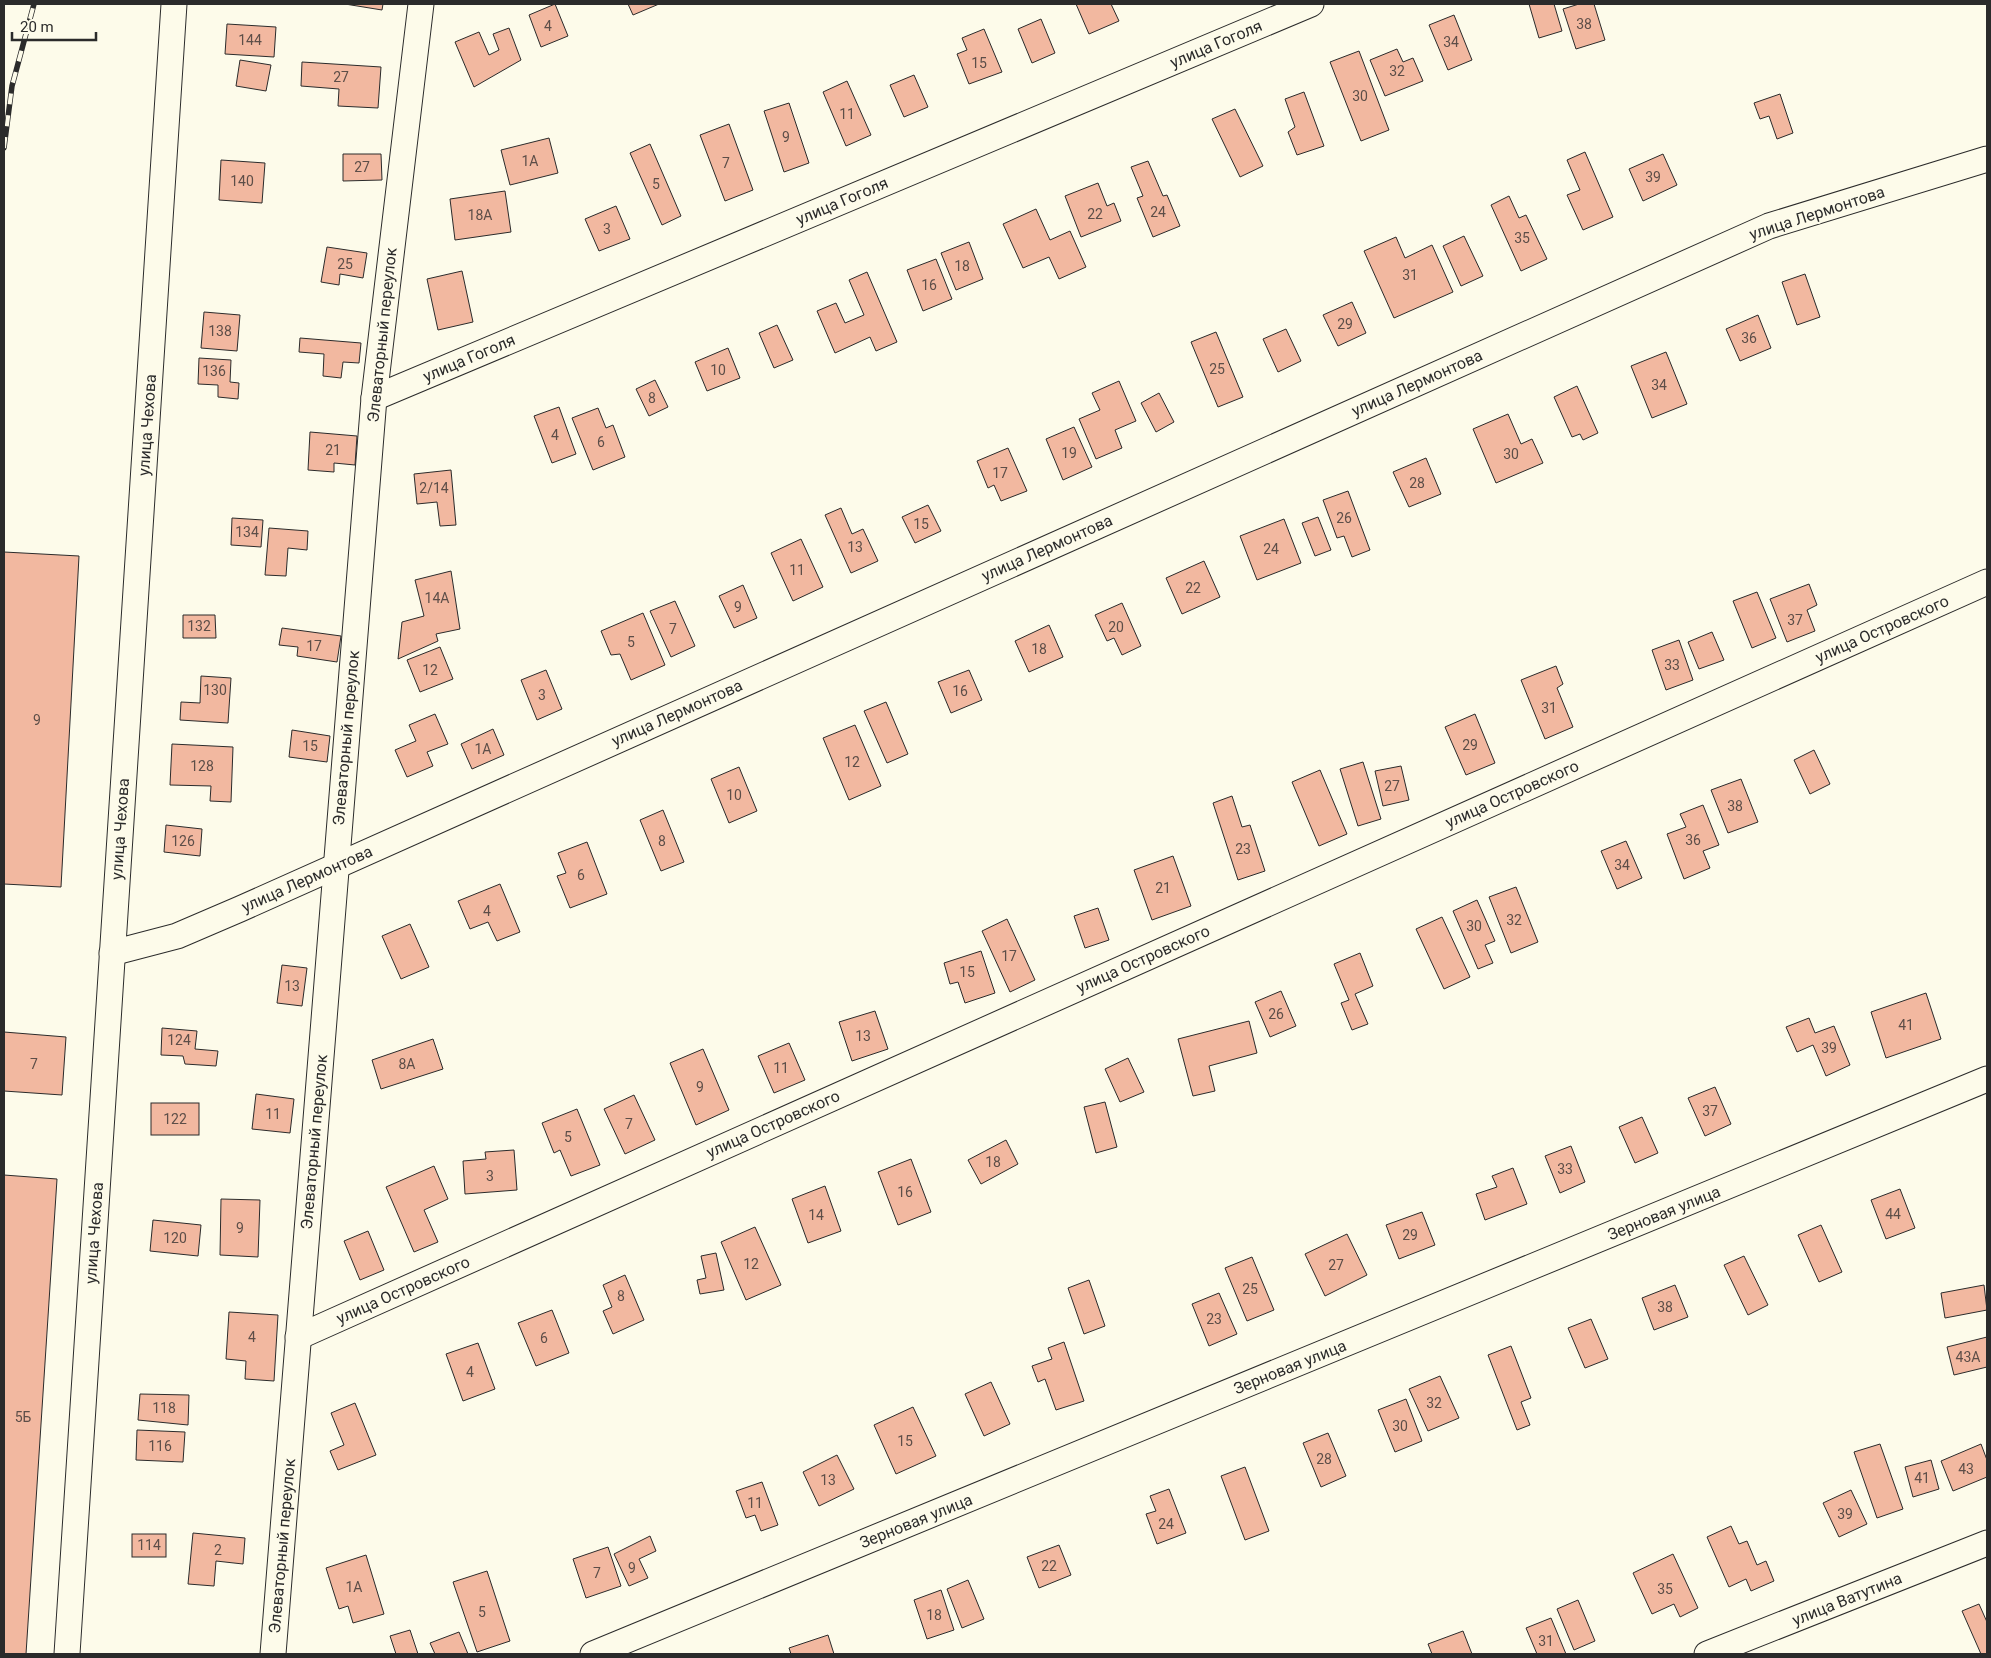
<svg xmlns="http://www.w3.org/2000/svg" width="1991" height="1658" font-family="Roboto,sans-serif">
<style>
.building{fill:#f2b8a0;stroke:#2b2b2b}
.lines{fill:none;stroke-linecap:round;stroke-linejoin:round}
.street-casing{stroke:#2b2b2b;stroke-width:27}
.street{stroke:#fdfbea;stroke-width:25}
.rail-casing{stroke:#2b2b2b;stroke-width:5.5}
.rail{stroke:#fdfbea;stroke-width:4;stroke-dasharray:11;stroke-linecap:butt}
.labels{text-anchor:middle;dominant-baseline:central;stroke-width:4;stroke-linejoin:round;paint-order:stroke}
.number-label{font-size:14px;fill:#5d4e48}
.street-label{font-size:16px;fill:#2b2b2b;stroke:#fdfbea}
</style>
<rect width="100%" height="100%" fill="#fdfbea"/>
<g class="building">
<polygon points="345,4 383,4 382,10"/>
<polygon points="555,4 568,36 541,47 529,15"/>
<polygon points="628,4 659,4 633,15"/>
<polygon points="1076,4 1111,4 1119,21 1089,34"/>
<polygon points="1529,4 1554,4 1562,31 1539,38"/>
<polygon points="1579,4 1594,4 1605,40 1576,49 1563,9"/>
<polygon points="1454,15 1472,60 1448,70 1429,25"/>
<polygon points="1041,19 1055,53 1032,63 1018,29"/>
<polygon points="227,24 276,27 274,57 225,54"/>
<polygon points="509,28 521,60 474,87 455,42 479,32 489,55 499,50 493,34"/>
<polygon points="984,29 1002,72 969,84 957,54 967,50 962,38"/>
<polygon points="1397,49 1403,62 1413,58 1423,81 1385,96 1370,60"/>
<polygon points="1359,51 1389,130 1361,141 1330,62"/>
<polygon points="240,60 271,65 266,91 236,86"/>
<polygon points="302,62 381,67 378,108 338,106 339,89 301,86"/>
<polygon points="914,75 928,107 904,117 890,85"/>
<polygon points="847,81 871,135 846,146 823,92"/>
<polygon points="1304,92 1324,146 1297,155 1288,132 1295,127 1285,99"/>
<polygon points="1780,94 1793,133 1777,139 1769,116 1760,119 1754,103"/>
<polygon points="789,103 809,163 784,172 764,111"/>
<polygon points="1235,109 1263,166 1240,177 1212,119"/>
<polygon points="729,124 753,190 725,201 700,135"/>
<polygon points="549,138 558,173 510,185 501,150"/>
<polygon points="650,144 681,216 662,225 630,153"/>
<polygon points="1585,152 1613,217 1583,230 1567,195 1580,190 1567,160"/>
<polygon points="343,154 381,154 382,180 343,181"/>
<polygon points="1663,154 1677,185 1643,201 1629,169"/>
<polygon points="221,160 265,163 262,203 219,200"/>
<polygon points="1148,161 1163,196 1167,195 1180,226 1153,237 1137,198 1143,196 1131,167"/>
<polygon points="1098,183 1107,206 1114,203 1121,221 1081,237 1065,196"/>
<polygon points="505,191 511,232 455,240 450,199"/>
<polygon points="1509,196 1519,218 1526,215 1547,259 1521,271 1491,205"/>
<polygon points="616,206 630,239 599,251 585,219"/>
<polygon points="1036,209 1050,240 1070,231 1086,267 1059,279 1049,257 1023,268 1003,224"/>
<polygon points="1464,236 1483,276 1461,286 1443,246"/>
<polygon points="1396,237 1405,258 1432,245 1453,292 1394,318 1364,251"/>
<polygon points="969,242 983,279 956,290 941,253"/>
<polygon points="327,247 367,253 363,278 340,274 339,285 321,282"/>
<polygon points="936,259 952,299 923,311 907,270"/>
<polygon points="462,271 473,322 438,330 427,279"/>
<polygon points="867,272 897,342 876,351 870,337 835,353 817,311 836,303 845,323 864,315 849,280"/>
<polygon points="1805,274 1820,317 1797,325 1782,282"/>
<polygon points="1352,302 1366,333 1338,346 1323,315"/>
<polygon points="204,312 240,315 237,351 201,348"/>
<polygon points="1758,315 1771,348 1740,361 1726,329"/>
<polygon points="777,325 793,360 774,368 759,333"/>
<polygon points="1286,329 1301,361 1278,372 1263,339"/>
<polygon points="1216,332 1243,397 1218,407 1191,342"/>
<polygon points="300,338 361,343 359,363 343,362 341,378 323,376 324,354 299,352"/>
<polygon points="728,348 740,378 707,391 695,362"/>
<polygon points="1666,352 1687,404 1652,418 1631,366"/>
<polygon points="199,358 231,360 230,382 239,383 238,399 218,397 218,385 198,384"/>
<polygon points="655,380 668,407 649,416 636,389"/>
<polygon points="1119,381 1136,421 1115,430 1122,448 1096,459 1079,419 1100,410 1092,393"/>
<polygon points="1577,386 1598,433 1583,440 1580,434 1572,437 1554,397"/>
<polygon points="1159,393 1174,422 1156,432 1141,403"/>
<polygon points="559,407 576,454 552,463 534,416"/>
<polygon points="598,408 606,428 613,425 625,457 593,470 572,418"/>
<polygon points="1508,414 1521,444 1532,439 1543,463 1496,483 1473,429"/>
<polygon points="1074,427 1092,467 1063,480 1046,439"/>
<polygon points="310,432 357,436 355,465 334,463 334,472 308,470"/>
<polygon points="1008,448 1027,491 1001,501 994,485 988,488 977,461"/>
<polygon points="1426,458 1441,494 1409,507 1393,472"/>
<polygon points="451,470 456,525 440,526 437,502 417,504 414,474"/>
<polygon points="1348,491 1370,550 1352,557 1344,536 1337,538 1323,500"/>
<polygon points="928,505 941,531 915,543 902,517"/>
<polygon points="841,508 852,534 863,529 878,561 851,573 825,515"/>
<polygon points="1318,517 1331,550 1315,556 1302,523"/>
<polygon points="232,518 263,520 261,547 231,545"/>
<polygon points="1284,519 1301,563 1257,580 1240,536"/>
<polygon points="269,528 308,531 307,550 288,548 286,576 265,575"/>
<polygon points="801,539 823,587 793,601 771,553"/>
<polygon points="4,552 79,556 61,887 4,884"/>
<polygon points="1204,561 1220,597 1182,614 1166,578"/>
<polygon points="451,571 460,629 436,634 438,641 398,659 402,622 424,616 415,580"/>
<polygon points="1809,584 1817,605 1807,610 1815,631 1787,642 1770,599"/>
<polygon points="743,585 757,618 734,628 719,596"/>
<polygon points="1757,592 1776,638 1752,648 1733,601"/>
<polygon points="675,601 695,646 671,657 650,611"/>
<polygon points="1122,603 1141,646 1122,655 1114,638 1107,641 1095,615"/>
<polygon points="643,613 665,665 631,680 620,654 611,655 601,631"/>
<polygon points="183,615 215,615 216,638 183,638"/>
<polygon points="1049,625 1063,657 1029,672 1015,641"/>
<polygon points="282,628 341,636 337,662 297,656 298,647 279,645"/>
<polygon points="1712,632 1724,660 1699,669 1688,642"/>
<polygon points="1679,640 1693,680 1666,690 1652,650"/>
<polygon points="440,647 453,679 420,692 407,660"/>
<polygon points="1556,666 1563,684 1557,688 1573,727 1545,739 1521,680"/>
<polygon points="546,670 562,709 537,720 521,680"/>
<polygon points="969,670 982,700 951,713 938,682"/>
<polygon points="201,676 231,678 228,723 180,720 181,702 200,703"/>
<polygon points="886,702 908,754 887,763 864,711"/>
<polygon points="435,714 448,744 427,752 433,766 407,777 395,750 416,741 409,725"/>
<polygon points="1475,714 1495,763 1466,775 1445,727"/>
<polygon points="855,725 881,786 849,800 823,738"/>
<polygon points="493,729 504,755 472,769 461,744"/>
<polygon points="292,730 330,736 327,762 289,757"/>
<polygon points="172,744 233,747 231,802 210,801 211,786 170,785"/>
<polygon points="1814,750 1830,784 1810,794 1794,760"/>
<polygon points="1363,762 1381,819 1358,826 1340,769"/>
<polygon points="1401,766 1409,800 1383,806 1375,771"/>
<polygon points="739,767 757,811 729,823 711,779"/>
<polygon points="1320,770 1347,834 1319,846 1292,782"/>
<polygon points="1741,779 1758,822 1728,833 1711,790"/>
<polygon points="1232,796 1242,827 1250,825 1265,871 1238,880 1213,803"/>
<polygon points="1703,805 1719,845 1703,851 1710,868 1684,879 1667,834 1686,827 1680,814"/>
<polygon points="663,810 684,862 661,871 640,820"/>
<polygon points="166,825 202,829 200,856 164,852"/>
<polygon points="1626,841 1642,878 1617,889 1601,851"/>
<polygon points="587,842 607,894 570,908 557,876 566,873 558,853"/>
<polygon points="1173,856 1191,906 1152,920 1134,870"/>
<polygon points="500,884 520,932 497,941 488,922 470,929 458,901"/>
<polygon points="1516,887 1538,942 1511,953 1489,897"/>
<polygon points="1477,900 1495,941 1485,945 1493,963 1478,969 1453,911"/>
<polygon points="1098,908 1109,940 1085,948 1074,916"/>
<polygon points="1442,917 1470,977 1444,989 1416,929"/>
<polygon points="1007,919 1035,980 1010,992 982,931"/>
<polygon points="410,924 429,967 401,979 382,936"/>
<polygon points="981,951 995,993 965,1003 958,982 950,984 944,963"/>
<polygon points="1360,953 1373,986 1355,994 1368,1024 1352,1030 1341,1003 1349,1000 1334,964"/>
<polygon points="282,965 307,968 302,1006 277,1003"/>
<polygon points="1281,991 1296,1026 1270,1037 1255,1002"/>
<polygon points="1926,993 1941,1039 1886,1058 1871,1012"/>
<polygon points="875,1011 888,1049 852,1061 839,1022"/>
<polygon points="1809,1018 1815,1033 1834,1026 1850,1065 1826,1076 1813,1045 1797,1052 1786,1027"/>
<polygon points="1249,1021 1257,1053 1209,1066 1215,1091 1193,1096 1178,1039"/>
<polygon points="162,1028 197,1031 195,1049 218,1051 216,1066 185,1064 183,1056 161,1055"/>
<polygon points="4,1032 66,1037 62,1095 4,1091"/>
<polygon points="433,1039 443,1069 381,1089 372,1060"/>
<polygon points="789,1043 805,1080 774,1093 758,1056"/>
<polygon points="703,1049 729,1110 696,1125 670,1063"/>
<polygon points="1128,1058 1144,1092 1120,1102 1105,1069"/>
<polygon points="1715,1087 1731,1124 1705,1136 1688,1098"/>
<polygon points="256,1094 294,1099 290,1133 252,1129"/>
<polygon points="634,1095 655,1140 625,1154 604,1109"/>
<polygon points="1105,1102 1117,1147 1096,1153 1084,1107"/>
<rect x="151" y="1103" width="48" height="32"/>
<polygon points="577,1109 600,1165 571,1176 560,1150 554,1153 542,1123"/>
<polygon points="1642,1117 1658,1153 1635,1163 1619,1127"/>
<polygon points="1006,1140 1018,1164 981,1184 968,1160"/>
<polygon points="1571,1146 1585,1182 1560,1193 1545,1156"/>
<polygon points="514,1150 517,1190 465,1194 463,1161 486,1159 485,1152"/>
<polygon points="911,1159 931,1212 898,1225 878,1172"/>
<polygon points="434,1166 448,1199 424,1210 438,1242 414,1252 386,1187"/>
<polygon points="1513,1168 1527,1204 1485,1220 1476,1194 1497,1187 1492,1176"/>
<polygon points="4,1175 57,1179 26,1654 4,1654"/>
<polygon points="825,1186 841,1231 808,1243 792,1199"/>
<polygon points="1900,1189 1915,1228 1886,1239 1871,1200"/>
<polygon points="221,1199 260,1200 258,1257 220,1255"/>
<polygon points="1422,1212 1435,1245 1399,1259 1386,1225"/>
<polygon points="153,1220 201,1225 198,1256 150,1251"/>
<polygon points="1821,1225 1842,1272 1819,1282 1798,1235"/>
<polygon points="755,1227 781,1285 746,1300 721,1242"/>
<polygon points="368,1231 384,1270 360,1280 344,1241"/>
<polygon points="1347,1234 1367,1275 1325,1296 1305,1254"/>
<polygon points="716,1253 724,1290 700,1294 697,1280 706,1278 701,1256"/>
<polygon points="1744,1256 1768,1305 1748,1315 1724,1265"/>
<polygon points="1252,1257 1274,1310 1247,1321 1225,1268"/>
<polygon points="625,1275 644,1320 613,1334 603,1311 612,1307 603,1285"/>
<polygon points="1089,1280 1105,1326 1084,1334 1068,1288"/>
<polygon points="1675,1285 1688,1317 1654,1330 1642,1298"/>
<polygon points="1984,1285 1987,1310 1945,1318 1941,1293"/>
<polygon points="1219,1293 1237,1334 1209,1346 1192,1304"/>
<polygon points="552,1310 569,1353 536,1366 518,1323"/>
<polygon points="229,1312 278,1315 274,1381 245,1379 246,1361 226,1359"/>
<polygon points="1591,1319 1608,1359 1585,1368 1568,1328"/>
<polygon points="1987,1337 1987,1367 1954,1375 1947,1347"/>
<polygon points="1064,1342 1084,1401 1056,1410 1045,1379 1038,1382 1032,1366 1052,1359 1048,1348"/>
<polygon points="478,1343 495,1389 463,1401 446,1354"/>
<polygon points="1511,1346 1531,1398 1521,1402 1530,1425 1517,1430 1488,1355"/>
<polygon points="1440,1376 1459,1418 1428,1431 1409,1389"/>
<polygon points="991,1382 1010,1424 984,1436 965,1394"/>
<polygon points="140,1394 189,1395 188,1425 138,1420"/>
<polygon points="1406,1399 1422,1441 1395,1452 1378,1410"/>
<polygon points="355,1403 376,1455 338,1470 330,1451 344,1445 331,1413"/>
<polygon points="913,1407 936,1456 896,1474 874,1425"/>
<polygon points="137,1430 185,1432 183,1462 136,1460"/>
<polygon points="1328,1433 1346,1476 1321,1487 1303,1443"/>
<polygon points="1880,1444 1903,1509 1877,1518 1854,1452"/>
<polygon points="1981,1444 1987,1460 1987,1477 1953,1491 1941,1461"/>
<polygon points="837,1455 854,1489 819,1506 803,1472"/>
<polygon points="1931,1460 1939,1489 1913,1497 1905,1467"/>
<polygon points="1245,1467 1269,1531 1245,1540 1221,1476"/>
<polygon points="762,1482 778,1525 761,1531 755,1515 746,1518 736,1491"/>
<polygon points="1169,1489 1186,1533 1157,1544 1146,1514 1156,1511 1150,1496"/>
<polygon points="1851,1490 1867,1524 1839,1537 1823,1503"/>
<polygon points="1731,1526 1739,1544 1747,1541 1757,1565 1766,1561 1774,1581 1751,1591 1746,1579 1729,1587 1707,1537"/>
<polygon points="193,1533 245,1538 243,1564 216,1561 214,1586 188,1584"/>
<rect x="132" y="1534" width="34" height="23"/>
<polygon points="650,1536 656,1551 639,1559 648,1578 629,1586 614,1554"/>
<polygon points="1059,1545 1071,1575 1039,1588 1027,1557"/>
<polygon points="608,1547 621,1586 586,1598 573,1559"/>
<polygon points="1673,1554 1698,1608 1680,1617 1674,1604 1652,1614 1633,1573"/>
<polygon points="366,1555 384,1614 353,1623 348,1606 339,1609 326,1568"/>
<polygon points="487,1571 510,1641 477,1652 453,1582"/>
<polygon points="968,1580 984,1619 962,1628 947,1589"/>
<polygon points="941,1590 954,1630 927,1639 914,1600"/>
<polygon points="1578,1600 1595,1641 1574,1650 1557,1609"/>
<polygon points="1979,1604 1987,1622 1987,1654 1981,1654 1962,1611"/>
<polygon points="1551,1618 1566,1654 1537,1654 1526,1628"/>
<polygon points="410,1630 418,1654 396,1654 390,1636"/>
<polygon points="1463,1631 1472,1654 1432,1654 1428,1644"/>
<polygon points="459,1632 468,1654 435,1654 430,1643"/>
<polygon points="828,1635 834,1654 791,1654 789,1648"/>
</g>
<g class="lines">
<g class="street-casing">
<g id="street">
<polyline points="374,398 1311,4"/>
<polyline points="112,953 177,936 240,909 1769,226 1987,159"/>
<polyline points="298,1337 1987,582"/>
<polyline points="67,1654 174,4"/>
<polyline points="273,1654 374,398 421,4"/>
<polyline points="593,1654 1987,1079"/>
<polyline points="1707,1654 1987,1543"/>
</g>
</g>
<use href="#street" class="street"/>
<g class="rail-casing">
<polyline id="rail" points="4,148 12,86 34,4"/>
</g>
<use href="#rail" class="rail"/>
</g>
<g class="labels">
<g class="number-label">
<text x="1584" y="24">38</text>
<text x="548" y="26">4</text>
<text x="250" y="40">144</text>
<text x="1451" y="42">34</text>
<text x="979" y="63">15</text>
<text x="1397" y="71">32</text>
<text x="341" y="77">27</text>
<text x="1360" y="96">30</text>
<text x="847" y="114">11</text>
<text x="786" y="137">9</text>
<text x="530" y="161">1А</text>
<text x="726" y="163">7</text>
<text x="362" y="167">27</text>
<text x="1653" y="177">39</text>
<text x="242" y="181">140</text>
<text x="656" y="184">5</text>
<text x="1158" y="212">24</text>
<text x="1095" y="214">22</text>
<text x="480" y="215">18А</text>
<text x="607" y="229">3</text>
<text x="1522" y="238">35</text>
<text x="345" y="264">25</text>
<text x="962" y="266">18</text>
<text x="1410" y="275">31</text>
<text x="929" y="285">16</text>
<text x="1345" y="324">29</text>
<text x="220" y="331">138</text>
<text x="1749" y="338">36</text>
<text x="1217" y="369">25</text>
<text x="718" y="370">10</text>
<text x="214" y="371">136</text>
<text x="1659" y="385">34</text>
<text x="652" y="398">8</text>
<text x="555" y="435">4</text>
<text x="601" y="442">6</text>
<text x="333" y="450">21</text>
<text x="1069" y="453">19</text>
<text x="1511" y="454">30</text>
<text x="1000" y="473">17</text>
<text x="1417" y="483">28</text>
<text x="434" y="488">2/14</text>
<text x="1344" y="518">26</text>
<text x="921" y="524">15</text>
<text x="247" y="532">134</text>
<text x="855" y="547">13</text>
<text x="1271" y="549">24</text>
<text x="797" y="570">11</text>
<text x="1193" y="588">22</text>
<text x="437" y="598">14А</text>
<text x="738" y="607">9</text>
<text x="1795" y="620">37</text>
<text x="199" y="626">132</text>
<text x="1116" y="627">20</text>
<text x="673" y="629">7</text>
<text x="631" y="642">5</text>
<text x="314" y="646">17</text>
<text x="1039" y="649">18</text>
<text x="1672" y="665">33</text>
<text x="430" y="670">12</text>
<text x="215" y="690">130</text>
<text x="960" y="691">16</text>
<text x="542" y="695">3</text>
<text x="1549" y="708">31</text>
<text x="37" y="720">9</text>
<text x="1470" y="745">29</text>
<text x="310" y="746">15</text>
<text x="483" y="749">1А</text>
<text x="852" y="762">12</text>
<text x="202" y="766">128</text>
<text x="1392" y="786">27</text>
<text x="734" y="795">10</text>
<text x="1735" y="806">38</text>
<text x="1693" y="840">36</text>
<text x="183" y="841">126</text>
<text x="662" y="841">8</text>
<text x="1243" y="849">23</text>
<text x="1622" y="865">34</text>
<text x="581" y="875">6</text>
<text x="1163" y="888">21</text>
<text x="487" y="911">4</text>
<text x="1514" y="920">32</text>
<text x="1474" y="926">30</text>
<text x="1009" y="956">17</text>
<text x="967" y="972">15</text>
<text x="292" y="986">13</text>
<text x="1276" y="1014">26</text>
<text x="1906" y="1025">41</text>
<text x="863" y="1036">13</text>
<text x="179" y="1040">124</text>
<text x="1829" y="1048">39</text>
<text x="34" y="1064">7</text>
<text x="407" y="1064">8А</text>
<text x="781" y="1068">11</text>
<text x="700" y="1087">9</text>
<text x="1710" y="1111">37</text>
<text x="273" y="1114">11</text>
<text x="175" y="1119">122</text>
<text x="629" y="1124">7</text>
<text x="568" y="1137">5</text>
<text x="993" y="1162">18</text>
<text x="1565" y="1169">33</text>
<text x="490" y="1176">3</text>
<text x="905" y="1192">16</text>
<text x="1893" y="1214">44</text>
<text x="816" y="1215">14</text>
<text x="240" y="1228">9</text>
<text x="1410" y="1235">29</text>
<text x="175" y="1238">120</text>
<text x="751" y="1264">12</text>
<text x="1336" y="1265">27</text>
<text x="1250" y="1289">25</text>
<text x="621" y="1296">8</text>
<text x="1665" y="1307">38</text>
<text x="1214" y="1319">23</text>
<text x="252" y="1337">4</text>
<text x="544" y="1338">6</text>
<text x="1968" y="1357">43А</text>
<text x="470" y="1372">4</text>
<text x="1434" y="1403">32</text>
<text x="164" y="1408">118</text>
<text x="23" y="1417">5Б</text>
<text x="1400" y="1426">30</text>
<text x="905" y="1441">15</text>
<text x="160" y="1446">116</text>
<text x="1324" y="1459">28</text>
<text x="1966" y="1469">43</text>
<text x="1922" y="1478">41</text>
<text x="828" y="1480">13</text>
<text x="755" y="1503">11</text>
<text x="1845" y="1514">39</text>
<text x="1166" y="1524">24</text>
<text x="149" y="1545">114</text>
<text x="218" y="1550">2</text>
<text x="1049" y="1566">22</text>
<text x="632" y="1568">9</text>
<text x="597" y="1573">7</text>
<text x="354" y="1587">1А</text>
<text x="1665" y="1589">35</text>
<text x="482" y="1612">5</text>
<text x="934" y="1615">18</text>
<text x="1546" y="1641">31</text>
</g>
<g class="street-label">
<text transform="translate(1216 44) rotate(-23)">улица Гоголя</text>
<text transform="translate(842 201) rotate(-23)">улица Гоголя</text>
<text transform="translate(1817 213) rotate(-18)">улица Лермонтова</text>
<text transform="translate(382 335) rotate(-84)">Элеваторный переулок</text>
<text transform="translate(469 358) rotate(-23)">улица Гоголя</text>
<text transform="translate(1417 383) rotate(-24)">улица Лермонтова</text>
<text transform="translate(147 425) rotate(-86)">улица Чехова</text>
<text transform="translate(1047 548) rotate(-24)">улица Лермонтова</text>
<text transform="translate(1882 629) rotate(-24)">улица Островского</text>
<text transform="translate(677 713) rotate(-24)">улица Лермонтова</text>
<text transform="translate(346 738) rotate(-85)">Элеваторный переулок</text>
<text transform="translate(1512 794) rotate(-24)">улица Островского</text>
<text transform="translate(120 829) rotate(-86)">улица Чехова</text>
<text transform="translate(307 879) rotate(-24)">улица Лермонтова</text>
<text transform="translate(1143 959) rotate(-24)">улица Островского</text>
<text transform="translate(773 1124) rotate(-24)">улица Островского</text>
<text transform="translate(314 1142) rotate(-85)">Элеваторный переулок</text>
<text transform="translate(1664 1213) rotate(-22)">Зерновая улица</text>
<text transform="translate(94 1233) rotate(-86)">улица Чехова</text>
<text transform="translate(403 1290) rotate(-24)">улица Островского</text>
<text transform="translate(1290 1367) rotate(-22)">Зерновая улица</text>
<text transform="translate(916 1521) rotate(-22)">Зерновая улица</text>
<text transform="translate(282 1546) rotate(-85)">Элеваторный переулок</text>
<text transform="translate(1847 1599) rotate(-22)">улица Ватутина</text>
</g>
</g>
<rect width="1991" height="1658" fill="none" stroke="#2b2b2b" stroke-width="10"/>
<path d="M12 32v8h84v-8" fill="none" stroke="#2b2b2b" stroke-width="2.5"/>
<text x="20" y="32" font-size="15" fill="#2b2b2b" stroke="#fdfbea" stroke-width="4" paint-order="stroke">20 m</text>
</svg>
